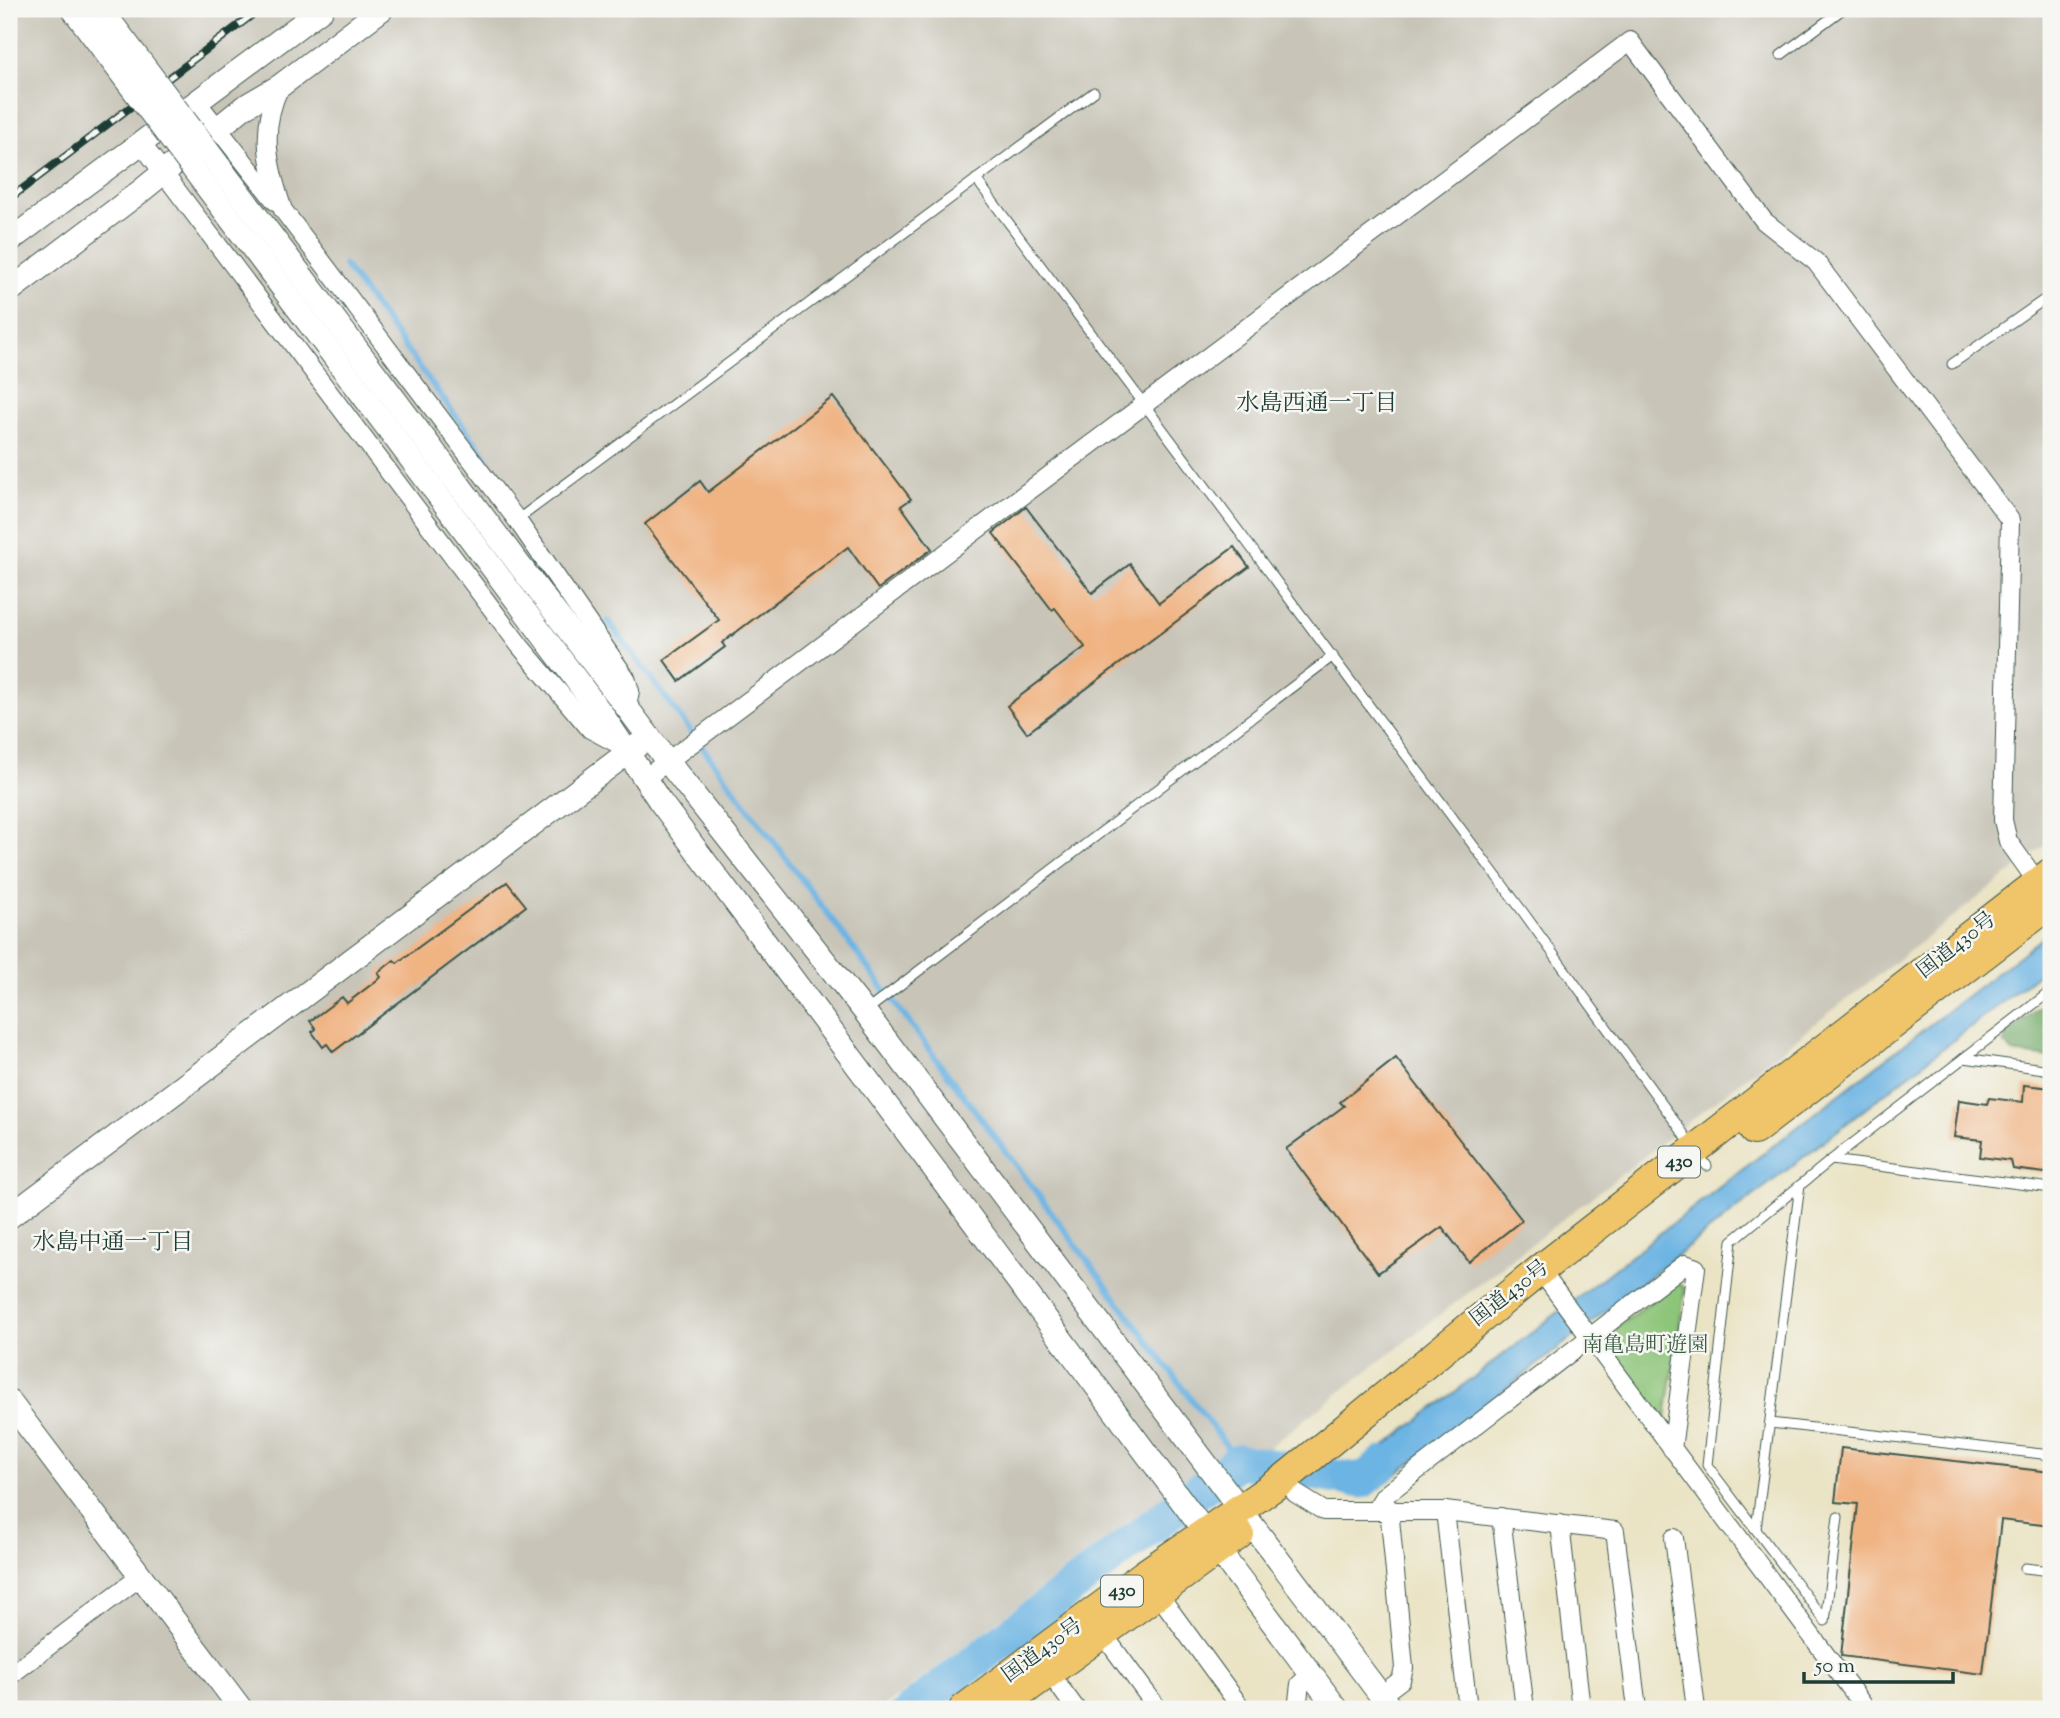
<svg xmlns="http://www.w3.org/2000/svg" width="2060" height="1718" font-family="'Sorts Mill Goudy','Noto Serif JP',serif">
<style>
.industrial{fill:#c8c4b8}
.green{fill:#8dc579;stroke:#568156;stroke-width:2}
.forest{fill:#72aa69;stroke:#48744e;stroke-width:2}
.water{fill:#6cb4e3;stroke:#46788c;stroke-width:2}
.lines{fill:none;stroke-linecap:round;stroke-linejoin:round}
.stream{stroke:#6cb4e3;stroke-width:6}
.river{stroke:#6cb4e3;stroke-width:35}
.building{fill:#f0b382}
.service-casing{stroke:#3d564a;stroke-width:11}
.minor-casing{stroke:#3d564a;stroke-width:20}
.tertiary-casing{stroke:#3d564a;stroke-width:25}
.trunk-casing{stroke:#3d564a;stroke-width:32}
.service{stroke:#fff;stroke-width:9}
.minor{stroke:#fff;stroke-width:18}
.tertiary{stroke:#fff;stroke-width:23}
.trunk{stroke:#f0c469;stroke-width:30}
.rail-casing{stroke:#1f3d34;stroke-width:8}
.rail{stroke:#f6f6f2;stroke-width:5;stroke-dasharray:16;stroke-linecap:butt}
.tertiary-bridge-casing{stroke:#3d564a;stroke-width:25;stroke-linecap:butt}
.tertiary-bridge{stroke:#fff;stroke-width:23}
.labels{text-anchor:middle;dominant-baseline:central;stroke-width:5;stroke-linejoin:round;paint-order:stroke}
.shield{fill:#f6f6f2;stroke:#60746d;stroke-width:2}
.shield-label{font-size:19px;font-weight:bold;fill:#1f3d34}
.street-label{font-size:21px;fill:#1f3d34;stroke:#f6f6f2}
.park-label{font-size:21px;fill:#3a5f45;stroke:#f6f6f2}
.neighbourhood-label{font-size:23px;fill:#1f3d34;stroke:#f6f6f2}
</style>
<rect width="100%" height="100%" fill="#f6f6f2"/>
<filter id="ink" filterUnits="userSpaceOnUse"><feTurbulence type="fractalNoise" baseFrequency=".0143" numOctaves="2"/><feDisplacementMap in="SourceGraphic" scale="14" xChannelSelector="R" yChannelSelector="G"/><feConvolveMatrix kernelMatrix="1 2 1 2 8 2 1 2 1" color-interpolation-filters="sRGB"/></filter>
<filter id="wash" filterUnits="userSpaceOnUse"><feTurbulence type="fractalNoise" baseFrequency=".00686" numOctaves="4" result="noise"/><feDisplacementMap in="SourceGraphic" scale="28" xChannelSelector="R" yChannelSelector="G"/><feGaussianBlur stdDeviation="1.57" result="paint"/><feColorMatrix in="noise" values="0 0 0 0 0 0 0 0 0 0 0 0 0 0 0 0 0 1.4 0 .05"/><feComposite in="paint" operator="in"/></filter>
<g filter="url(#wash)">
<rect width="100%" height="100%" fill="#eae3c4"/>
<polygon class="industrial" points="9,9 2051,9 2051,841 1264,1451 1235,1448 1232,1444 881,1709 9,1709"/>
<polygon class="green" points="1678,1282 1685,1288 1665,1424 1610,1351 1617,1327"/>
<polygon class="forest" points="2051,998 2051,1058 2013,1053 2004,1043 2007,1033"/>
<polygon class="water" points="2051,931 2051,964 1375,1491 1362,1494 1332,1487"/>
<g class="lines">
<g class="stream">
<polyline points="344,265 487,458"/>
<polyline points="608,621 1231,1452"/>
<polyline points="1214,1465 1231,1452 1233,1455"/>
<polyline points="1180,1490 1205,1471"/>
<polyline points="892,1709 1172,1496"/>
</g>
<polyline class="river" points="912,1709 1238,1461 1362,1481 1384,1463"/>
</g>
<g id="blocks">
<g class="building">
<polygon points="833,397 911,499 901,506 932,549 878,589 848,547 722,643 725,647 679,681 664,660 719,620 645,524 700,481 708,492"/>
<polygon points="1026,507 1092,593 1130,564 1159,603 1234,547 1249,567 1027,733 1007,706 1085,647 1055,608 1052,610 993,533"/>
<polygon points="507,882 526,906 333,1052 327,1044 323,1047 312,1032 316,1029 310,1021 342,997 347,1003 381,977 378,973 394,960 397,963"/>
<polygon points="1396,1058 1522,1220 1469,1262 1442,1227 1378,1273 1286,1149 1344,1106 1340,1102"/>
<polygon points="2024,1085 2051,1088 2051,1166 2045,1173 2013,1169 2011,1161 1980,1157 1982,1140 1954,1137 1959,1100 1987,1104 1989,1098 2023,1102"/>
<polygon points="1841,1448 2051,1472 2051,1526 2001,1520 1983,1674 1841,1656 1858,1504 1835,1502"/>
</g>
</g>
</g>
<g filter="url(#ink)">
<use href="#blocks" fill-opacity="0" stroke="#3d564a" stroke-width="2"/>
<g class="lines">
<g class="service-casing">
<g id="service">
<polyline points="1781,55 1843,9"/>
<polyline points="976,179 1523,912 1707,1166"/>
<polyline points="1952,364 2051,295"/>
<polyline points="517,520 1094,92"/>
<polyline points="866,1011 1333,656"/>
<polyline points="1964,1058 2051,1070"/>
<polyline points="1831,1160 2051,1188"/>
<polyline points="1770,1423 2051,1455"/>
<polyline points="1838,1517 1825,1621 1707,1465 1732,1241 1831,1160 2051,991"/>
<polyline points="1756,1529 1800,1185"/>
<polyline points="2025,1568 2051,1571"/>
</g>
</g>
<g class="minor-casing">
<g id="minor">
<path d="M280,86C259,130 268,166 283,210L517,520L626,678L630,691L627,706"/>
<polyline points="197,102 275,201"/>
<polyline points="141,143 520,646 590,729 622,746"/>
<polyline points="644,779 1630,41 1764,221 1816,262 2010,520 2003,820 2008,841 2038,883"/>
<polyline points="1540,1270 1866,1709"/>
<polyline points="1295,1493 1324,1511 1445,1511 1615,1531 1637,1709"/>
<polyline points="1376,1509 1384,1496 1685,1264 1696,1268 1672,1449"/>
<polyline points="1445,1511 1468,1709"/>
<polyline points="1501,1517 1525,1709"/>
<polyline points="1560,1524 1581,1709"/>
<polyline points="1674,1538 1696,1709"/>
<polyline points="1153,1587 1242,1709"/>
<polyline points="1098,1627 1158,1709"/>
<polyline points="1045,1667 1076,1709"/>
<polyline points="9,1676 141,1576"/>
<polyline points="1381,1695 1401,1680 1404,1668 1389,1508"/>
<polyline points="1297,1709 1300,1684 1311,1675"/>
</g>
</g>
<g class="tertiary-casing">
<g id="tertiary">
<polyline points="9,241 322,9"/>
<polyline points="9,291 141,191 244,107 280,86 382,9"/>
<polyline points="450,473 668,762 865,1012 1391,1709"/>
<polyline points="432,487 604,717 659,800 1337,1709"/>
<polyline points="9,1217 638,745"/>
<polyline points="9,1401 241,1709"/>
</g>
</g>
<g class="trunk-casing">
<g id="trunk">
<polyline points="1754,1130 2051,903"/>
<polyline points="964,1709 1144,1575 1284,1479 1540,1270 2051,873"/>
<polyline points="998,1709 1239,1534"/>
</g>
</g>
<use href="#service" class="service"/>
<use href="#minor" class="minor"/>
<use href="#tertiary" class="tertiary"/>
<use href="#trunk" class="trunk"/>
<g class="rail-casing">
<polyline id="rail" points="9,199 260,9"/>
</g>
<use href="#rail" class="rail"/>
<g class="tertiary-bridge-casing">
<g id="tertiary-bridge">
<polyline points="73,9 432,487"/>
<polyline points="101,9 450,473"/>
</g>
</g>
<use href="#tertiary-bridge" class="tertiary-bridge"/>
</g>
</g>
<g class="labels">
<g class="shield">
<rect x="1658" y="1146.5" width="42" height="31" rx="5"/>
<rect x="1101" y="1575.5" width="42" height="31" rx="5"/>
</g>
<g class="shield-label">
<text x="1679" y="1162">430</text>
<text x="1122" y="1591">430</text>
</g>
<g class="street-label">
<text transform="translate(1957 946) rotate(-38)">国道430号</text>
<text transform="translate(1510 1294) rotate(-38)">国道430号</text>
<text transform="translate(1043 1651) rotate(-36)">国道430号</text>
</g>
<g class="park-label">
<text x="1645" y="1346">南亀島町遊園</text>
</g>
<g class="neighbourhood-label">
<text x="1317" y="404">水島西通一丁目</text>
<text x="113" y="1243">水島中通一丁目</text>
</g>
</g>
<rect width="2060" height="1718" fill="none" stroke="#f6f6f2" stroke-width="35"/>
<path d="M1804 1672v10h149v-10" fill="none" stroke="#1f3d34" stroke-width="3.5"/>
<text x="1815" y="1672" font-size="21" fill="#1f3d34" stroke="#f6f6f2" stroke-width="5" paint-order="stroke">50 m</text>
</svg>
